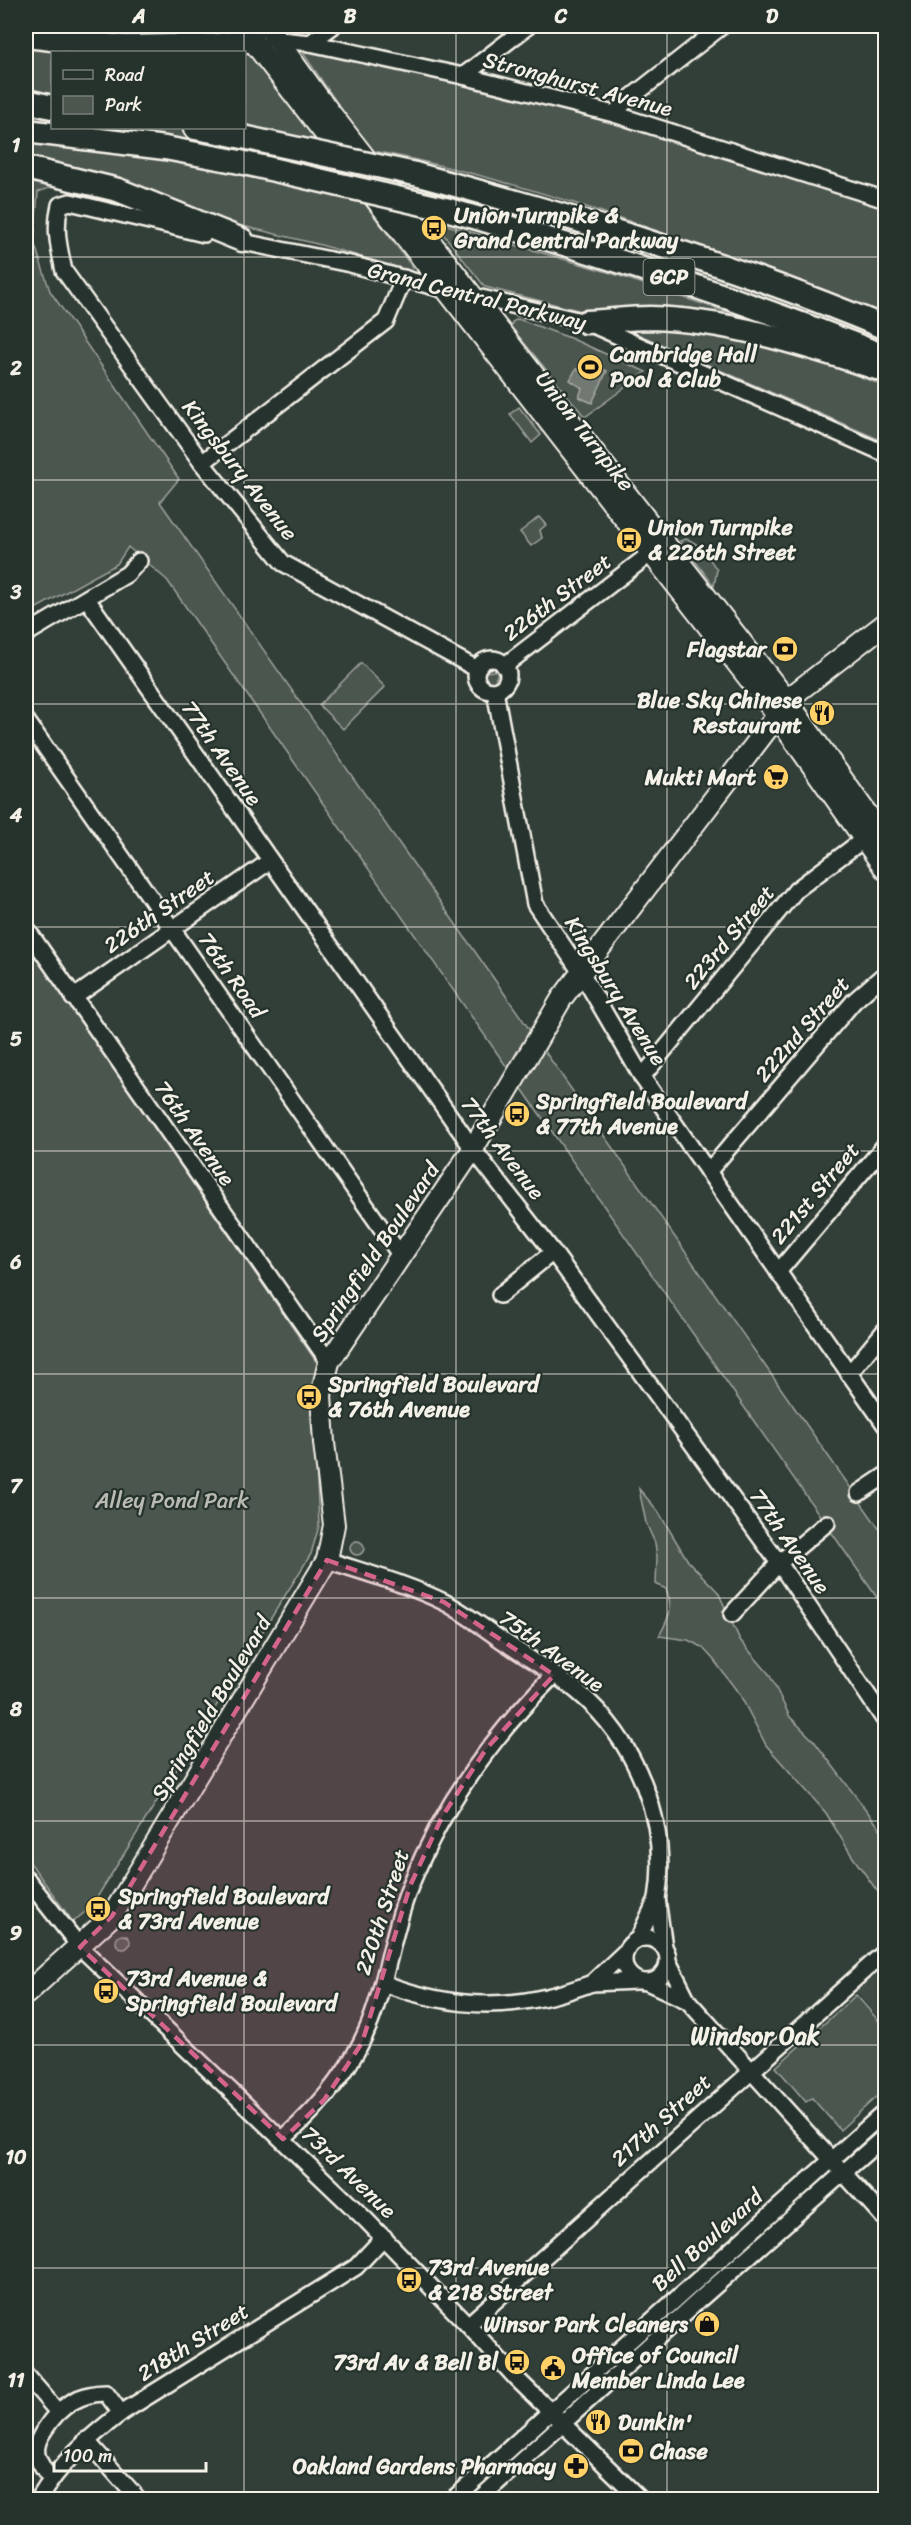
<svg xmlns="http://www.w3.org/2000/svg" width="911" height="2525" font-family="Sriracha,sans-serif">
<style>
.built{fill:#404b44}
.green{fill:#4c564f;stroke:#a0a49c;stroke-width:1.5;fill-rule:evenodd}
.water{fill:#727972;stroke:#a6a9a1;stroke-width:1.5}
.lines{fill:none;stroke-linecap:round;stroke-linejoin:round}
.minor-casing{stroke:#f4f1e8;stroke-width:20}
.major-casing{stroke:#f4f1e8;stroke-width:24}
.highway-casing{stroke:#f4f1e8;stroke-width:27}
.minor{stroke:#26332d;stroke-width:15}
.major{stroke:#26332d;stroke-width:20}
.highway{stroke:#26332d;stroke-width:22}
.highway-bridge-casing{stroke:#f4f1e8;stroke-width:27;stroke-linecap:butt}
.highway-bridge{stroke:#26332d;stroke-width:22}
.marked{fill:#d4648c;fill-opacity:0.2;stroke:#d4648c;stroke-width:4.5;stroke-dasharray:12 8;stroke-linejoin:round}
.grid{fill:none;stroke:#f4f1e8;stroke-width:1.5;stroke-opacity:0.55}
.labels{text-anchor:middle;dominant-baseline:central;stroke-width:4.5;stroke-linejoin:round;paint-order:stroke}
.shield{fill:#26332d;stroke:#b6b8b0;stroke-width:1.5}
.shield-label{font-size:21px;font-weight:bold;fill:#f4f1e8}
.street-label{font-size:22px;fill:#f4f1e8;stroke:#26332d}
.poi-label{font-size:22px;font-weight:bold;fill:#f4f1e8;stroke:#26332d;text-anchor:start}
.park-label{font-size:22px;fill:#b9bbb2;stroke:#26332d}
.neighbourhood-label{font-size:24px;font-weight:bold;fill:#f4f1e8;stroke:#26332d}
.neatline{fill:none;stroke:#f4f1e8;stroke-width:2}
.grid-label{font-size:20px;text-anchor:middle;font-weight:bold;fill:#f4f1e8}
</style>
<rect width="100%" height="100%" fill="#323e38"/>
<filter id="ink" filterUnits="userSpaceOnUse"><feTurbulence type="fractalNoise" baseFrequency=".0167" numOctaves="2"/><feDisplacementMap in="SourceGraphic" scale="12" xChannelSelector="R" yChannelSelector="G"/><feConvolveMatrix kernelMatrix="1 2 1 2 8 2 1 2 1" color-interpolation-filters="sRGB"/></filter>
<g filter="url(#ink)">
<polygon class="built" points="885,1959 885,2025 853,1988"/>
<g class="green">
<path d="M26,26H232L413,268L412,272L321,245L189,213L84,176L38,192L34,242L50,291L179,479L160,502L885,1537V1609L167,580L128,547L117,564L26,614ZM52,52H244V128H52Z"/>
<path d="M301,50L461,81L632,122L885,209V316C717,252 547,184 369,150Z"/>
<polygon points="433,221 611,273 779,330 582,311 485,287"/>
<polygon points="518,319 570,338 646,372 585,417 511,327 512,322"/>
<polygon points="657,324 770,343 885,386 885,442 628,330"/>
<polygon points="519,407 541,435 532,443 510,414"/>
<polygon points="539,517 546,525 540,530 542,538 531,546 520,532"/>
<path d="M686,539C701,543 709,558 717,570L714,586L680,541Z"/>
<polygon points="361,663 385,687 343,729 319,705"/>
<polygon points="499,670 492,688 480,673"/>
<polygon points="26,942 320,1367 313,1394 319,1526 311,1554 91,1907 73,1922 26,1857"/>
<path d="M639,1489L658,1511L688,1561L718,1592L740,1640L769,1674L790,1717L814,1741L885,1835V1902L852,1856L826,1813L766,1745L740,1695L713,1659L702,1647L688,1640L659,1636C669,1618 674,1608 666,1589L656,1584L657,1557L655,1543L646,1523Z"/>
<circle cx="357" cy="1548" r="7"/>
<circle cx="123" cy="1942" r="7"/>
<polygon points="856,1995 885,2028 885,2089 840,2130 812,2098 806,2102 776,2067"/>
</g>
<polygon class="water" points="593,365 607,371 592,403 579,397 582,388 570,380 576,369 589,373"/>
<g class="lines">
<g class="minor-casing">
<g id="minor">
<polyline points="271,39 310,43 463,76 614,114 886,200"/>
<polyline points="310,43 333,26"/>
<polyline points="463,76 528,26"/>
<polyline points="614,114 624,103 722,26"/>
<path d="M204,234L70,202L60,205C54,228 59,248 64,271L202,463L283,563L477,669"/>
<polyline points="233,240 350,264 446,290 586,322 886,454"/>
<polyline points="202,463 386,321 404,278"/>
<polyline points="87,599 473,1149 553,1252 779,1563 886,1722"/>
<polyline points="26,634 127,574 139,561"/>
<circle cx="492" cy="675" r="16"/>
<polyline points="504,666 659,547"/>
<polyline points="495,691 535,904 582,974 642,1077 886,1426"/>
<polyline points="26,720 401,1256"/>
<polyline points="26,928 329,1362"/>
<polyline points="73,998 270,861"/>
<polyline points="642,1077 796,890 864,839"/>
<polyline points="708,1172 854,1001 886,973"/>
<polyline points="778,1272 886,1144"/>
<polyline points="500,1295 553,1252"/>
<polyline points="849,1374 886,1329"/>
<polyline points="859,1493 886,1475"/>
<path d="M327,1560C366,1573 407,1584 444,1602C466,1613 487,1631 509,1645C531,1660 555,1674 577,1691C636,1740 670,1823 657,1899"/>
<polyline points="732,1614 779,1563 827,1523"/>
<polyline points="26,1878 80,1947 366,2220 468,2325 516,2378 641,2500"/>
<circle cx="646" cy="1960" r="22"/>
<polyline points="638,1939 657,1899 664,1947"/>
<polyline points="626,1951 592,1983 637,1981"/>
<path d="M383,1983C457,2011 518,2011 592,1983"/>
<polyline points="649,1983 688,2001 669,1963"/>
<polyline points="688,2001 886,2220"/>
<path d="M283,2139C325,2102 359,2060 376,2006C389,1966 395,1923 411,1884C444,1803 492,1736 554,1675"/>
<polyline points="468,2325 886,1951"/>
<polyline points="26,2375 57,2411"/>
<polyline points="86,2440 139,2500"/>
<path d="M50,2479C45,2471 39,2464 37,2455C35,2446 40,2436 45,2429C59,2407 79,2393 106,2393L121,2413"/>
<path d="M38,2500C61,2462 86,2440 121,2413L356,2267L384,2237"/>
<polyline points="452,2500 886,2111"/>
<polyline points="478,2500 698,2301 886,2135"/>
</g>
</g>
<g class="major-casing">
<g id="major">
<polyline points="241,26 768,703 886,870"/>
<polyline points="267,26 321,101 788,702 886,841"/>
<polyline points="26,1994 112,1916 327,1560 334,1525 324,1443 321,1395 329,1362 473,1149 562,998 793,695 886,623"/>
</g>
</g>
<g class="highway-casing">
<g id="highway">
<polyline points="26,36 124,47 216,45 252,40"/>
<polyline points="26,101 52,107"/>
<polyline points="195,128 224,133"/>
<polyline points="26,131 165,148 240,162"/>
<polyline points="26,168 118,190 242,240"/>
<path d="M415,174C574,217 733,264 886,328"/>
<path d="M449,210C597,252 743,299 886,357"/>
<path d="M586,322C607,321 629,318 650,318C731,320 807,346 883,370"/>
</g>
</g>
<use href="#minor" class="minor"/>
<use href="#major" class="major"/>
<use href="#highway" class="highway"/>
<g class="highway-bridge-casing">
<g id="highway-bridge">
<polyline points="224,133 415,174"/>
<polyline points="240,162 449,210"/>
</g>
</g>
<use href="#highway-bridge" class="highway-bridge"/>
</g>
</g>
<path class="marked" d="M327,1560L444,1602L554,1675L486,1749L442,1817L410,1886L362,2043L324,2100L283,2139L80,1947L112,1916Z"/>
<path class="grid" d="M244,26V52M456,26V2500M667,26V2500M244,128V2500M26,257H886M26,480H886M26,704H886M26,927H886M26,1151H886M26,1374H886M26,1598H886M26,1821H886M26,2045H886M26,2268H886"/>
<defs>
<g id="bus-disc" transform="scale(1.35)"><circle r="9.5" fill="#ffd166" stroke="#26332d"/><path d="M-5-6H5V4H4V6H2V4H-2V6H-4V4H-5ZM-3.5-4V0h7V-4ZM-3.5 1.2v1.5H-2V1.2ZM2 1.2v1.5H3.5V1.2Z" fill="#111"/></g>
<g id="stadium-disc" transform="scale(1.35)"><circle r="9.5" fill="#ffd166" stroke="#26332d"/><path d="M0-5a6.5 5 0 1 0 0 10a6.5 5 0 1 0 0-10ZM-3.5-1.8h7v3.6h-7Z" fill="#111"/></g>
<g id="bank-disc" transform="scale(1.35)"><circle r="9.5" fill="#ffd166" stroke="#26332d"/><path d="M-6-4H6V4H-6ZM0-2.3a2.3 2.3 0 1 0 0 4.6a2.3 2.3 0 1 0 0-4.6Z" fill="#111"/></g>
<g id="restaurant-disc" transform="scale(1.35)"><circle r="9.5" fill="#ffd166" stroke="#26332d"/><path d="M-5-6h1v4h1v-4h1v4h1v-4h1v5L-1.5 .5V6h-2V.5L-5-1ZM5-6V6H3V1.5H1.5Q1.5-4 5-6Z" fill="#111"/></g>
<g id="supermarket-disc" transform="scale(1.35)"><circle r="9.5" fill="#ffd166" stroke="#26332d"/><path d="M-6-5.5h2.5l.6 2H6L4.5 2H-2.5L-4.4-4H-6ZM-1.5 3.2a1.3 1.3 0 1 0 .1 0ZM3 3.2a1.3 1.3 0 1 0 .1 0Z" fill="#111"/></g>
<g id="shop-disc" transform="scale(1.35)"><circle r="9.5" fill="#ffd166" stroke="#26332d"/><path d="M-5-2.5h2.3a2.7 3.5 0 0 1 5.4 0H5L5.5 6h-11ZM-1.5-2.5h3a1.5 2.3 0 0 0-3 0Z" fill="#111"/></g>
<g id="civic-disc" transform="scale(1.35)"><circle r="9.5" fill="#ffd166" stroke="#26332d"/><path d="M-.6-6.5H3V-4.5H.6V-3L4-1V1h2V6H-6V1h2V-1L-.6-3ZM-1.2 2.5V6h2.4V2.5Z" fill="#111"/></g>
<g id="pharmacy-disc" transform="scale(1.35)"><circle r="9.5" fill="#ffd166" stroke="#26332d"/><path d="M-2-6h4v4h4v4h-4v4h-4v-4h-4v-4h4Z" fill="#111"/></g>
</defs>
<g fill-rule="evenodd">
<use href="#bus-disc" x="434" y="228"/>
<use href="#stadium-disc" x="590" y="367"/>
<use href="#bus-disc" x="629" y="540"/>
<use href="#bank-disc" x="785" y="649"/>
<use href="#restaurant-disc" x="822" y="713"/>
<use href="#supermarket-disc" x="776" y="777"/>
<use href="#bus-disc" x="517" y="1114"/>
<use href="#bus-disc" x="309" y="1397"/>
<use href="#bus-disc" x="98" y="1909"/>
<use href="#bus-disc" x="106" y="1991"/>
<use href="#bus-disc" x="409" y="2280"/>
<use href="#shop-disc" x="707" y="2324"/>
<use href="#bus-disc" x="517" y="2362"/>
<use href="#civic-disc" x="553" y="2368"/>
<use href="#restaurant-disc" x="598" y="2422"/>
<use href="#bank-disc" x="631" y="2451"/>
<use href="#pharmacy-disc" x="576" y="2466"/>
</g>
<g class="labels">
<rect class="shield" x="643.5" y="259" width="51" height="36" rx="4.5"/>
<g class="shield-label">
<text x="669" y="277">GCP</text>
</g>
<g class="street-label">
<text transform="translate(578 84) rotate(15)">Stronghurst Avenue</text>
<text transform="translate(477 296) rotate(14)">Grand Central Parkway</text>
<text transform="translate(585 431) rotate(52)">Union Turnpike</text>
<text transform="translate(240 470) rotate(52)">Kingsbury Avenue</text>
<text transform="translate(557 597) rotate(-37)">226th Street</text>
<text transform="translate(222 753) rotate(55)">77th Avenue</text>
<text transform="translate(159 911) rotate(-35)">226th Street</text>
<text transform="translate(729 937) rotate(-50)">223rd Street</text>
<text transform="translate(232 975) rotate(55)">76th Road</text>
<text transform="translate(616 991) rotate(58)">Kingsbury Avenue</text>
<text transform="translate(802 1029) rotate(-49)">222nd Street</text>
<text transform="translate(195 1133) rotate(55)">76th Avenue</text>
<text transform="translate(503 1148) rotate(53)">77th Avenue</text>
<text transform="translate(815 1193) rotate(-50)">221st Street</text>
<text transform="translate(375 1252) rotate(-56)">Springfield Boulevard</text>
<text transform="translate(790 1541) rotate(55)">77th Avenue</text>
<text transform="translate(552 1651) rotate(36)">75th Avenue</text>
<text transform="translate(211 1708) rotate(-59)">Springfield Boulevard</text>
<text transform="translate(382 1912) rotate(-72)">220th Street</text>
<text transform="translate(661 2120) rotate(-42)">217th Street</text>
<text transform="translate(349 2172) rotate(44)">73rd Avenue</text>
<text transform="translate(707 2240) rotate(-42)">Bell Boulevard</text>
<text transform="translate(193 2342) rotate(-32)">218th Street</text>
</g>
<g class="poi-label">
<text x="454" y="215">Union Turnpike &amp;<tspan x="454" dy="25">Grand Central Parkway</tspan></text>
<text x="610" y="354">Cambridge Hall<tspan x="610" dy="25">Pool &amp; Club</tspan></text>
<text x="648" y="527">Union Turnpike<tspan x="648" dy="25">&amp; 226th Street</tspan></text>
<text x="766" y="649" text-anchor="end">Flagstar</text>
<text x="802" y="700" text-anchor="end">Blue Sky Chinese<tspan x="802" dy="25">Restaurant</tspan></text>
<text x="756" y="777" text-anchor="end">Mukti Mart</text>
<text x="536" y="1101">Springfield Boulevard<tspan x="536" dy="25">&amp; 77th Avenue</tspan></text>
<text x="328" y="1384">Springfield Boulevard<tspan x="328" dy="25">&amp; 76th Avenue</tspan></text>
<text x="118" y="1896">Springfield Boulevard<tspan x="118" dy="25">&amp; 73rd Avenue</tspan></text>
<text x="126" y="1978">73rd Avenue &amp;<tspan x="126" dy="25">Springfield Boulevard</tspan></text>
<text x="428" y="2267">73rd Avenue<tspan x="428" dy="25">&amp; 218 Street</tspan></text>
<text x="688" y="2324" text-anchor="end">Winsor Park Cleaners</text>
<text x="572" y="2355">Office of Council<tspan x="572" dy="25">Member Linda Lee</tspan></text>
<text x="498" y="2362" text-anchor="end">73rd Av &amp; Bell Bl</text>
<text x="618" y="2422">Dunkin'</text>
<text x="650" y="2451">Chase</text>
<text x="556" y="2466" text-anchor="end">Oakland Gardens Pharmacy</text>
</g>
<g class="park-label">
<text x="172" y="1500">Alley Pond Park</text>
</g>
<g class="neighbourhood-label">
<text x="755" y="2036">Windsor Oak</text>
</g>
</g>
<rect width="911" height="2525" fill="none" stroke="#26332d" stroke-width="66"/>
<rect x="51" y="51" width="195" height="78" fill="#26332d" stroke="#787f78" stroke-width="1.5"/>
<rect x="63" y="70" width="30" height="9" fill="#26332d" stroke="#787f78" stroke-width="1.5"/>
<text x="105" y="81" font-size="18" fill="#f4f1e8">Road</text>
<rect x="63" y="96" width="30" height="18" fill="#4c564f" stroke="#787f78" stroke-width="1.5"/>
<text x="105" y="111" font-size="18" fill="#f4f1e8">Park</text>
<path d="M54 2462v9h152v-9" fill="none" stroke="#f4f1e8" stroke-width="3"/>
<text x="63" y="2462" font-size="18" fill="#f4f1e8" stroke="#26332d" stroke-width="4.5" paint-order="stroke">100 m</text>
<rect x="33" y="33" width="845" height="2459" class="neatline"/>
<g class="grid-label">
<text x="139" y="23">A</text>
<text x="350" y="23">B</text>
<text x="561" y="23">C</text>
<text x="772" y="23">D</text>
<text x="16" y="152">1</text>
<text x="16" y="375">2</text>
<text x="16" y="599">3</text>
<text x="16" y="822">4</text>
<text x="16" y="1046">5</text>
<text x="16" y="1269">6</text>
<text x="16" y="1493">7</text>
<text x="16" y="1716">8</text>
<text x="16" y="1940">9</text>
<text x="16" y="2164">10</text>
<text x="16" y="2387">11</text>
</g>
</svg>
